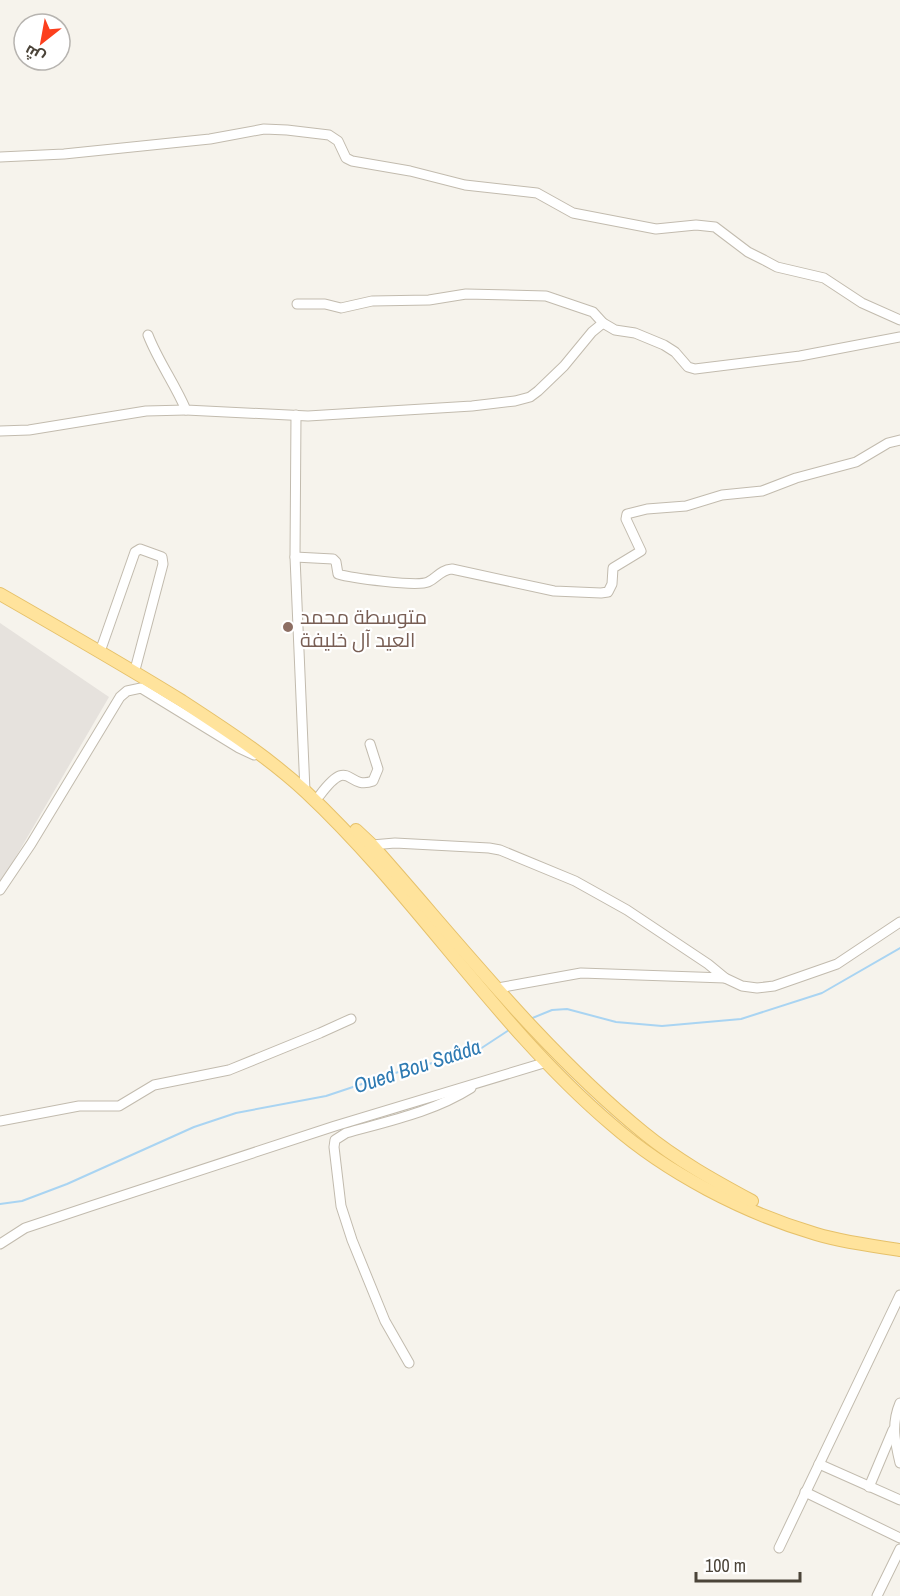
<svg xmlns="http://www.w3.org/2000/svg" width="900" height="1596" font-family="'Archivo Narrow',Cairo,sans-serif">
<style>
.industrial{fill:#e6e2dd}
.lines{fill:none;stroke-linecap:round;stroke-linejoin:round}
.stream{stroke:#a9d4f2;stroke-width:2}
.minor-casing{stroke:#c2bbae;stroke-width:11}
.major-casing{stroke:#e6c16a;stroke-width:14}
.minor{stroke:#fff;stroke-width:9}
.major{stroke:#ffe39c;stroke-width:12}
.education-dot{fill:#8d6e63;stroke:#fff;stroke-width:2}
.labels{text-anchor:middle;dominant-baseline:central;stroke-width:4.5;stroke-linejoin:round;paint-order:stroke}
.education-label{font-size:20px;fill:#785e54;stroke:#fff;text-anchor:start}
.water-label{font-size:21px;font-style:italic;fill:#2e7ab2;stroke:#fff}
</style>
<rect width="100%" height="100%" fill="#f6f3ec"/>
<polygon class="industrial" points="0,623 109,697 0,884"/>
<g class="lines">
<g class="stream">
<polyline points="530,1019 552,1010 567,1009 616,1022 662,1026 741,1019 822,993 900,948"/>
<polyline points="0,1204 22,1201 67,1184 194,1127 236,1113 326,1096 395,1073 477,1051 509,1030"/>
</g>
<g class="minor-casing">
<g id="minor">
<polyline points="0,157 64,154 210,139 264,129 287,130 329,135 338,141 346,158 352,161 410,171 465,185 537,193 573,213 656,229 696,225 715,227 748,252 764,260 777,267 824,278 862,303 900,320"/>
<polyline points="297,304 325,304 341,308 372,301 429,300 466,294 546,296 593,312 603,323 615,330 635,333 664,345 675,352 688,367 695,369 800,356 900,337"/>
<path d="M148,335C158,361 175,384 186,410L308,416L472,406L515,401L530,397L538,391L564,366L592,332L603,323"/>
<polyline points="296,415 295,557 305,791"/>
<polyline points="0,431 29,430 146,411 186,410"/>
<path d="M295,557L333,559L336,562L338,574C351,578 417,587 428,582C437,578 440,570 452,569L554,591L601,593L608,592L612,584L613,568L641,551L626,519L627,514L647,509L686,506L722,495L762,491L796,478L856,462L888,443L900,440"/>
<polyline points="102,646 135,552 140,549 162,557 163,564 136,666"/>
<path d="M320,795C351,754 346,791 373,781L378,769L370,744"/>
<polyline points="372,845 395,843 489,848 500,850 575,881 627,910 708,964 725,978 742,986 757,988 774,986 837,964 900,922"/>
<polyline points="0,890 31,844 120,697 127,691 141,688 239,748 254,755"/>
<polyline points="498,988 581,973 725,978"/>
<polyline points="0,1121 79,1106 119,1106 154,1085 229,1070 320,1033 351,1019"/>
<polyline points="0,1244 25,1228 91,1206 335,1126 547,1062"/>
<path d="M409,1363L385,1321L352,1240L341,1206L334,1147L335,1140L346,1133C389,1121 433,1112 471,1088"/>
<path d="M900,1403C891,1424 895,1442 900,1463"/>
<polyline points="819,1464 900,1500"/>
<polyline points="869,1487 893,1430"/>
<polyline points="805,1492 900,1538"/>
<polyline points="779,1548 900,1295"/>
<polyline points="877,1596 900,1549"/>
</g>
</g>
<g class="major-casing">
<g id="major">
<path d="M0,594C61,629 122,664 182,701C225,729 268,757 306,792C416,895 496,1026 611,1124C667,1173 744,1213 816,1234C843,1242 872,1246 900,1250"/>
<path d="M356,830L372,845C459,943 542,1050 644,1133C677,1160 715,1181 752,1201"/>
</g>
</g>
<use href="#minor" class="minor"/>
<use href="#major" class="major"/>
</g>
<circle class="education-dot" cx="288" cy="627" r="6"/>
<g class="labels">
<g class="education-label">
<text x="300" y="616">متوسطة محمد<tspan x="300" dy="23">العيد آل خليفة</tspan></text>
</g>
<g class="water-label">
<text transform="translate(417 1066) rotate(-18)">Oued Bou Saâda</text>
</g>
</g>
<g transform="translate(42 42) rotate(211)"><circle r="28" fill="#ffffff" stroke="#b7b4b0" stroke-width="1.5"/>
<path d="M0-4.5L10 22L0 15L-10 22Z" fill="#fc3f1d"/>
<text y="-9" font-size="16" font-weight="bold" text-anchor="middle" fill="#4b4439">ش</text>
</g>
<path d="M696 1572v9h104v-9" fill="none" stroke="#4b4439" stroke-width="3"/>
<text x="705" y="1572" font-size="18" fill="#4b4439" stroke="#ffffff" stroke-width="4.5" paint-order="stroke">100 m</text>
</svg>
